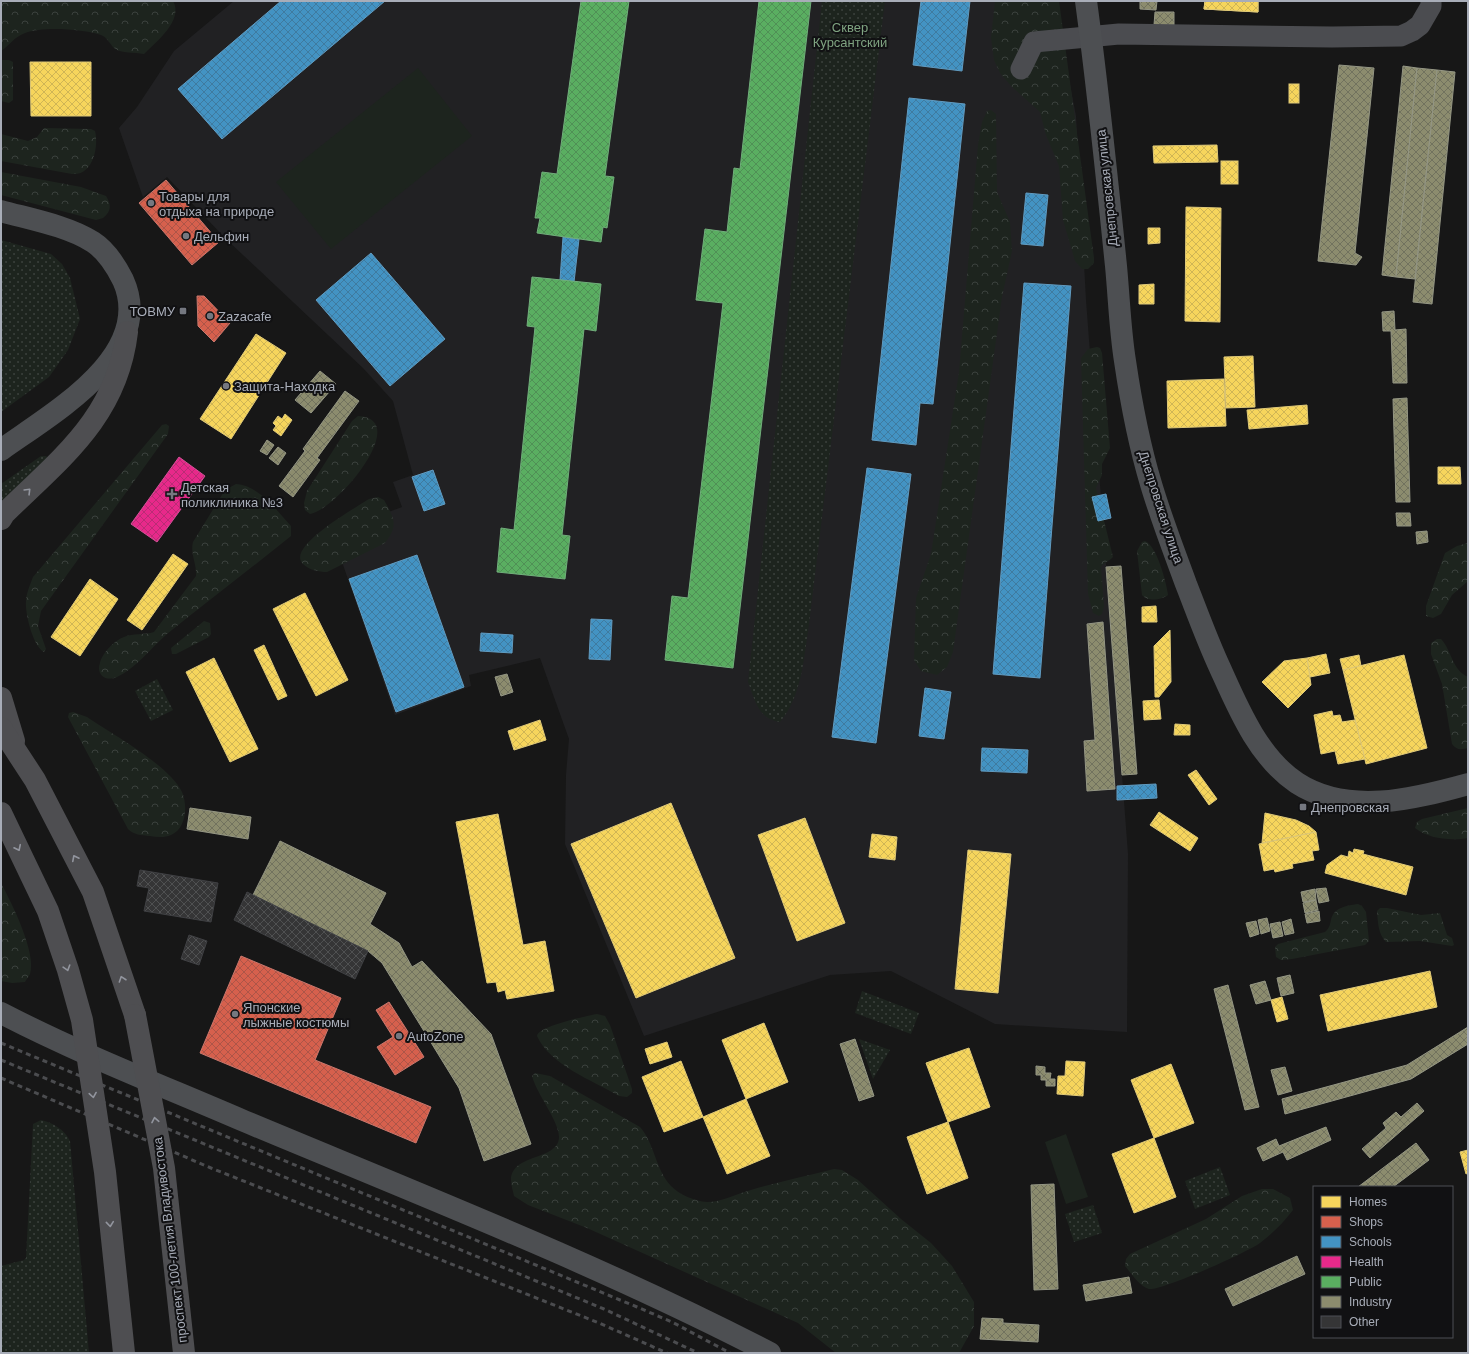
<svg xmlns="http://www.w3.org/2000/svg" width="1469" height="1354" font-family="Arial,sans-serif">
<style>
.built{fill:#212123}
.grass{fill:url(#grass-dots)}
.forest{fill:url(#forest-crowns)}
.garden{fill:#1d241e}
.homes{fill:url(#homes-cross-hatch);stroke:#dfc978}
.shops{fill:url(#shops-cross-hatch);stroke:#c8776d}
.schools{fill:url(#schools-cross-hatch);stroke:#619bc0}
.health{fill:url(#health-cross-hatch);stroke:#d45198}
.public{fill:url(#public-cross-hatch);stroke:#71ae7b}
.industry{fill:url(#industry-cross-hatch);stroke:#949684}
.building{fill:url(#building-cross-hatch);stroke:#3f4043}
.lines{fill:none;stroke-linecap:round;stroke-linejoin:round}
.minor{stroke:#4b4c50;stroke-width:21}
.major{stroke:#4d4f52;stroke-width:22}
.highway{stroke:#4e4e51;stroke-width:22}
.rail{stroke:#4b4c4f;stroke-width:3;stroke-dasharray:5 4;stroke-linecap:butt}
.highway-bridge{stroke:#4e4e51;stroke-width:22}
.oneway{stroke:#92959e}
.poi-dot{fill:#757880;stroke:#111113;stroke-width:1.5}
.labels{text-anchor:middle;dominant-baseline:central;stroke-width:4;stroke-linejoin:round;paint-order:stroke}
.park-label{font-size:13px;fill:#7fa381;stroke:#111113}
.street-label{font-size:13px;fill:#a8adb8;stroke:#111113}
.poi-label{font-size:13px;fill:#a8adb8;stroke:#111113;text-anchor:start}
</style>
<defs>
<pattern id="grass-dots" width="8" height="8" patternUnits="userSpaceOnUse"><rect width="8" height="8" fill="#1d241e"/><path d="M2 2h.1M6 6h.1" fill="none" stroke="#3b413d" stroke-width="1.8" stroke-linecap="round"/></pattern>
<pattern id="forest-crowns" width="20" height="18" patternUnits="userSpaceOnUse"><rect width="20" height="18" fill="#1d241e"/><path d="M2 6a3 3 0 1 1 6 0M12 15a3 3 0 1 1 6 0" fill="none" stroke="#3b413d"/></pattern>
<pattern id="homes-cross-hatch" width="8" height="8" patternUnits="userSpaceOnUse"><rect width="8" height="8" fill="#f6d55c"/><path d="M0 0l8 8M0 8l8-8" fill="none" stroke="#cfb555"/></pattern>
<pattern id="shops-cross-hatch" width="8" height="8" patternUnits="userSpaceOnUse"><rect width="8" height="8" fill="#d6604d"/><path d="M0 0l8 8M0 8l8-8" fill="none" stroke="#ad5548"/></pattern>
<pattern id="schools-cross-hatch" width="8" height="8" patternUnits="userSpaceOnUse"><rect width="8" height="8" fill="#4393c3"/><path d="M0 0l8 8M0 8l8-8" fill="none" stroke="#3f7ba0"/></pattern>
<pattern id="health-cross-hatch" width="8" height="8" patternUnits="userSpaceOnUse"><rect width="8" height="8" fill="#e7298a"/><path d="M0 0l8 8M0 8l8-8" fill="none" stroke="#ba2c75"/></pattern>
<pattern id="public-cross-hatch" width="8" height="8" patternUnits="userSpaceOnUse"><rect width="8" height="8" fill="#5aae61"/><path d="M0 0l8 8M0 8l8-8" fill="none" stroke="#509056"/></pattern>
<pattern id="industry-cross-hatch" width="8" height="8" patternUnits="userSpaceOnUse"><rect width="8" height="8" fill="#8c8c6e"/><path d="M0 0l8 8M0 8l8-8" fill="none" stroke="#71725e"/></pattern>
<pattern id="building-cross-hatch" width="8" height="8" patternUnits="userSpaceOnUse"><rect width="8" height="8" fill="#353536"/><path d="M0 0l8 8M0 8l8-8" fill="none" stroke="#4f5051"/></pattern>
</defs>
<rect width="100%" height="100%" fill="#171717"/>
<polygon class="built" points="234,1 1054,1 1076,116 1086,300 1128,854 1127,1032 995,1024 891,971 830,975 644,1036 565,844 566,775 569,739 540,658 469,675 471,686 395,715 332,533 402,507 393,482 413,475 393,401 363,368 226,239 167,177 143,197 119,128 137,107 174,51"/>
<g class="grass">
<path d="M822,1H885L809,624C804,657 802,696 780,722C758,719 755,700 748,682Z"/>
<polygon points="1,240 51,254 62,264 70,278 80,319 68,350 49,377 1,412"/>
<polygon points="41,456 46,456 48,458 1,506 1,484"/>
<polygon points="157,679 173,710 151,721 135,691"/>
<polygon points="862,991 919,1013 911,1034 855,1013"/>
<polygon points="859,1039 890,1050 873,1079"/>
<path d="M41,1120C53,1123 64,1129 70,1141L89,1353H1V1266L24,1260L26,1258L33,1124Z"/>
<polygon points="1220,1167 1230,1195 1195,1209 1185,1181"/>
<polygon points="1093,1205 1102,1233 1074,1242 1065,1214"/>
</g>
<g class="forest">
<path d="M1,1H173C184,20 156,42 144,54C135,52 122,54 114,48C110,44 107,37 101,35C84,29 42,26 25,33C14,37 10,45 1,51Z"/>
<polygon points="995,1 1059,1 1094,258 1094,263 1088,269 1082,269 1075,261 1063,220 1059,166 1046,135 1040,112 1011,86 1000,73 994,60 991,38"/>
<polygon points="1,60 9,60 13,62 13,100 9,103 1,101"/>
<polygon points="991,110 996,114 997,192 1010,222 1012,251 1002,297 953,652 947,667 937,675 921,671 914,660 916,598 931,554 959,372 978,145 982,122 987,111"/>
<path d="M44,128L91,129L95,131C99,147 93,176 72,174L1,161V134L28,141L37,137Z"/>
<path d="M1,172L81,187L106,196C111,204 112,211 103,218L96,220L1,195Z"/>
<path d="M1097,347L1100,348L1102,353L1110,448L1102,464V475L1096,488L1113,557C1110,561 1104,562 1101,567L1104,606L1102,614L1099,616L1093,613L1088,594L1081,358L1088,349Z"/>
<path d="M358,416C413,419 336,510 310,514L305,510L304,503L307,491L352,421Z"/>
<path d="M166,424L169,426L168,434L41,611L38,626L46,649L44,652C33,647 25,613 26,602C26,594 30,585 33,577L162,425Z"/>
<path d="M236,484C260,486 276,510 291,526V536C250,569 208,601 167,634C151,648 136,668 117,677C105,682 96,674 100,663C102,653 115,640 124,637C133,633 145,635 154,632L196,576C197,564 190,554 193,542L225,490Z"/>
<path d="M378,497L384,500C394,518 399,525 385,543L327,572C319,572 309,570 303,564C285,547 357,507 369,499Z"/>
<path d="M1145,541C1157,546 1166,582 1168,595C1162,600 1147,602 1142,595L1137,551L1142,542Z"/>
<polygon points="1468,543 1468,581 1452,595 1441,614 1433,618 1426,616 1426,606 1445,553 1457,546"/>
<polygon points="204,621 210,623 211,634 209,637 176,654 172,654 171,648"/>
<path d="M1437,639H1441C1452,651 1452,670 1468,677V748C1460,750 1457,750 1452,744L1442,684L1431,654V643Z"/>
<path d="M73,712L87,717C112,734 170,766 182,792C188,806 186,829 171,835C164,838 157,837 150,836C141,835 134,835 128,829L68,717L69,713Z"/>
<path d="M1468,808V838C1451,841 1429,839 1415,828L1417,822L1422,819Z"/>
<path d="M1,883C11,902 37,953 30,974C29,977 26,979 25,982L12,983L1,981Z"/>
<path d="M1358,904L1362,906L1366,912L1369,941L1365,945L1292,959L1281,960L1276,957L1275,947L1278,944L1325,932C1329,929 1330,925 1331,920C1334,907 1346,906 1358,904Z"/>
<path d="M1380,908H1387L1421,915L1440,913L1447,935L1452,938L1454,945L1452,946L1420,941L1386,942C1378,934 1378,922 1377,911Z"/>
<path d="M597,1014L605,1016L610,1025L632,1089V1093L627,1097L619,1096C592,1080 550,1065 537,1036C538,1026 587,1016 597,1014Z"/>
<path d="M535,1073L550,1076L640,1127C655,1144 655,1169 671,1186C680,1195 694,1201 707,1202C722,1202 736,1194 751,1190C778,1182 806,1176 834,1169L842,1170L858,1180L901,1219L931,1243L952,1266L974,1302V1326L959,1353H836L798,1323L587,1228L528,1205L514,1196C513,1191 511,1185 511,1180C512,1153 557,1161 559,1138C560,1122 537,1095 532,1076Z"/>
<path d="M1262,1189H1273L1290,1198L1293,1210C1283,1223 1273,1233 1260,1243C1248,1252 1161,1291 1149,1289C1139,1286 1131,1273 1125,1266L1126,1259L1130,1254L1206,1219L1242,1196Z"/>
</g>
<g class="garden">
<polygon points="418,68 472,136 331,249 276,182"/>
<polygon points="1066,1134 1088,1197 1066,1204 1045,1142"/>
</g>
<g class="homes">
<polygon points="1205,1 1258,1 1258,12 1204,9"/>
<polygon points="1205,1 1258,1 1258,12 1204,9"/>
<polygon points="30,62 91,62 91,116 31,116"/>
<rect x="1289" y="84" width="10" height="19"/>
<polygon points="1217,145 1218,162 1154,163 1153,146"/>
<rect x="1221" y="161" width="17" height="23"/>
<polygon points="1186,207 1221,208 1220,322 1185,321"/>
<polygon points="1148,228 1160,228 1160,243 1148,244"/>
<polygon points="1154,284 1154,304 1139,304 1139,285"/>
<polygon points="256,334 286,353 231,439 200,419"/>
<polygon points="1253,356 1255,407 1226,408 1224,357"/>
<polygon points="1224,379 1226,426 1168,428 1167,381"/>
<polygon points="1307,405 1308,424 1249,429 1247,410"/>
<polygon points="285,414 292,420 281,436 273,430 276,426 273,423 278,416 282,419"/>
<polygon points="1438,467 1460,467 1461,484 1438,484"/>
<polygon points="173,554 188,564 142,630 127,620"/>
<polygon points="90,579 118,599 80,656 51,637"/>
<polygon points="305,593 348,680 316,696 273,609"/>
<polygon points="1156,606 1157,622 1142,622 1142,607"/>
<polygon points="1170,630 1171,682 1159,697 1155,697 1154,646"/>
<polygon points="264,645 287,696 278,700 254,650"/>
<polygon points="1326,654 1330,673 1310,677 1307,658"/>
<polygon points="1359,655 1361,666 1343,670 1340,659"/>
<polygon points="1404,655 1427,748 1366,764 1343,670"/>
<polygon points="214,658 258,749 230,762 186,672"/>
<polygon points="1307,658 1311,685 1288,708 1262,682 1284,661"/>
<polygon points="1159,700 1161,719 1144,720 1143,701"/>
<polygon points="1332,711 1333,716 1340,715 1342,722 1355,720 1365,759 1338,764 1335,751 1321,754 1314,715"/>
<polygon points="540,720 546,740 514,750 508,731"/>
<polygon points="1175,724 1190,725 1190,735 1174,735"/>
<polygon points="1196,770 1217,799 1209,805 1188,775"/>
<polygon points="671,803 735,958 636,998 571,844"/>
<polygon points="1159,812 1198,838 1190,851 1150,825"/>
<polygon points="1265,813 1296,820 1309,826 1316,832 1262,843"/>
<polygon points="498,814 523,945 545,941 554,991 507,999 505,990 498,992 496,982 487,983 456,822"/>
<polygon points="805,818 845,923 797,941 758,835"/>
<polygon points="1316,832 1319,850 1312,851 1314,860 1292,864 1293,868 1275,872 1274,869 1264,871 1259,844"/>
<polygon points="872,834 897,837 895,860 869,857"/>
<polygon points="1354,849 1364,851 1363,854 1413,867 1406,895 1325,873 1327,865 1341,855 1348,857 1349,851 1353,853"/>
<polygon points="968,850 1011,854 998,993 955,989"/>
<polygon points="1430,971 1437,1007 1328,1031 1320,995"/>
<polygon points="1282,997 1288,1019 1277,1022 1271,1000"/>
<polygon points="764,1023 788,1082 746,1099 722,1040"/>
<polygon points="667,1042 672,1057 650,1064 645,1049"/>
<polygon points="969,1048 990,1107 948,1122 926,1063"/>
<polygon points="681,1061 703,1117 664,1132 642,1077"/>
<polygon points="1066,1061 1085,1062 1083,1096 1057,1094 1058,1076 1065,1076"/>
<polygon points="1171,1064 1194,1123 1154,1138 1131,1080"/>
<polygon points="746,1099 770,1156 727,1174 703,1117"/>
<polygon points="948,1122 968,1178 927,1194 907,1137"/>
<polygon points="1154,1138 1176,1197 1134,1213 1112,1154"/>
<polygon points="1468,1150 1468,1173 1466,1174 1460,1152"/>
</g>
<g class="shops">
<polygon points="166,180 219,242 192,265 139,203"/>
<polygon points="197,296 204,296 230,323 214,342 198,326"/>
<polygon points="241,956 341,998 315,1060 431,1107 416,1143 200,1053"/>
<polygon points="389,1002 424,1057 395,1075 377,1047 393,1037 376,1010"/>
</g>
<g class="schools">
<polygon points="281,1 385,1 222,139 178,89"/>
<polygon points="921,1 970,1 962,71 913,65"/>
<polygon points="909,98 965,104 933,404 920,403 916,445 872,440"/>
<polygon points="1026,193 1048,195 1043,246 1021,244"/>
<polygon points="563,237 579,239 574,282 560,280"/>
<polygon points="371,253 445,339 390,386 316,300"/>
<polygon points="1024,283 1071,286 1040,678 993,674"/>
<polygon points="867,468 911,474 876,743 832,737"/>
<polygon points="433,470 445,504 424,511 412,477"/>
<polygon points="1106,494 1111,518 1098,521 1092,497"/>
<polygon points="417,555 464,687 396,712 349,579"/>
<polygon points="591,619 612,620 610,660 589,659"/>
<polygon points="481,633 513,635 512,653 480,651"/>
<polygon points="925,688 951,692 944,739 919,736"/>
<polygon points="982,748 1028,750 1027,773 981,771"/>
<polygon points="1156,784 1157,798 1117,800 1117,786"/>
</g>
<polygon class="health" points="179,457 205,476 157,542 131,524"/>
<g class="public">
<polygon points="581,1 629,1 605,176 614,177 607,228 603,227 601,242 537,233 540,218 535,218 542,172 557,174"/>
<polygon points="759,1 811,1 733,668 665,660 672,596 688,598 723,303 696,300 705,229 727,232 734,168 740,169"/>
<polygon points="532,277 601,284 596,331 584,329 562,535 570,536 565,579 497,572 501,528 514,530 535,327 527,326"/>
</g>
<g class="industry">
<polygon points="1140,1 1157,1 1156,10 1140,9"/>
<polygon points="1155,12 1174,12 1174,25 1154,25"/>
<polygon points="1339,65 1374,68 1355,253 1362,257 1356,265 1318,261"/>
<polygon points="1403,66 1417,68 1396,277 1382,275"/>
<polygon points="1417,68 1437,70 1415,279 1396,277"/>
<polygon points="1437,70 1455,72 1432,304 1413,302"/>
<polygon points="1394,311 1395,330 1406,329 1407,383 1393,383 1391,331 1383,331 1382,312"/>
<polygon points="320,371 336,384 311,413 295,400"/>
<polygon points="345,391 359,401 317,458 320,460 293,497 279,486 305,451 303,449"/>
<polygon points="1407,398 1410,502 1396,502 1393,399"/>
<polygon points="267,440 274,445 267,455 260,451"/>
<polygon points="278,447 286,453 278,465 269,458"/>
<polygon points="1396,513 1410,513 1411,526 1397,526"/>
<polygon points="1427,531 1428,542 1417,544 1416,532"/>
<polygon points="1121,566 1137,774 1122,775 1106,567"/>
<polygon points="1103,622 1115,789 1087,791 1084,741 1095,740 1087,624"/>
<polygon points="507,674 513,692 501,696 495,677"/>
<polygon points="190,808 251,817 248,839 187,829"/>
<polygon points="280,841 386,893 370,924 399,943 412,967 422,961 491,1034 531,1144 484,1161 459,1088 382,963 368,951 253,895"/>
<polygon points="1326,888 1329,901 1319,903 1316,889"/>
<polygon points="1315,889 1316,900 1303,902 1301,892"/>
<polygon points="1316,900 1318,910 1305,913 1303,903"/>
<polygon points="1319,911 1320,921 1307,923 1305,914"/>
<polygon points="1267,918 1270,931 1261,934 1258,920"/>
<polygon points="1291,919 1294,933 1285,935 1282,922"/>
<polygon points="1256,921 1259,934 1250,937 1246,923"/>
<polygon points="1280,922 1283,936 1273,938 1270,924"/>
<polygon points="1290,975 1294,993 1281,996 1277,978"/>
<polygon points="1265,981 1271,1000 1256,1004 1250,985"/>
<polygon points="1228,985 1259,1107 1245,1110 1214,989"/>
<polygon points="1468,1027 1468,1044 1411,1079 1285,1114 1282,1099 1407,1065"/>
<polygon points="855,1039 874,1096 859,1101 840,1044"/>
<polygon points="1036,1066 1045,1067 1045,1073 1051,1073 1050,1079 1055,1079 1055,1086 1046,1086 1046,1080 1041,1080 1041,1075 1036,1075"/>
<polygon points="1285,1067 1292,1091 1278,1095 1271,1070"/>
<polygon points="1417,1103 1424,1111 1370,1158 1362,1149 1386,1128 1383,1123 1396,1112 1401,1117"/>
<polygon points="1326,1127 1331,1140 1287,1160 1283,1152 1263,1161 1257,1148 1276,1139 1279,1146"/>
<polygon points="1416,1143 1429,1160 1393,1187 1358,1187"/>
<polygon points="1054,1184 1058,1289 1034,1290 1031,1185"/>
<polygon points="1297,1256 1305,1274 1233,1306 1225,1289"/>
<polygon points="1129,1277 1132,1293 1086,1301 1083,1285"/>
<polygon points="982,1318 1003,1319 1003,1323 1039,1325 1038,1342 980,1339"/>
</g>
<g class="building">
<polygon points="140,870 218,883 211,922 144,911 149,888 137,886"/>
<polygon points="247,892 368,951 355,979 234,920"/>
<polygon points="189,935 207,941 199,965 181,959"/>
</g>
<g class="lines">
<polyline class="minor" points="1021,69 1034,42 1119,34 1332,37 1401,36 1412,31 1420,25 1431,6 1431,1"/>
<g class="major">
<path d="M1086,1C1098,89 1107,178 1116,266C1119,297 1120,330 1125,361C1131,402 1139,444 1151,484C1161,518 1174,551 1186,584C1197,612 1207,640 1220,668C1238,708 1258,757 1297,783C1348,816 1414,799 1468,784"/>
<path d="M1,211C30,219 68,226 93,242C107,251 116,266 123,280C157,355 51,414 1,450"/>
<path d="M1,1013C80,1054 163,1086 244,1121C421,1195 600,1265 770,1353"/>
</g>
<g class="highway">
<path d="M1,519L4,514C61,458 117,417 127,332"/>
<polyline points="1,698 14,741"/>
<polyline points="1,728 35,780 93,892 135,1015"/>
</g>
<g class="rail">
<polyline points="1,1043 637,1307 672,1322 730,1353"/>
<polyline points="1,1060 604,1309 698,1353"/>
<polyline points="1,1078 211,1168 599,1323 667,1353"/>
</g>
<g class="highway-bridge">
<polyline points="1,813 48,911 68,970 82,1020 105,1172 124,1353"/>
<polyline points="135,1015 164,1168 184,1353"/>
</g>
</g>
<defs><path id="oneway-chevron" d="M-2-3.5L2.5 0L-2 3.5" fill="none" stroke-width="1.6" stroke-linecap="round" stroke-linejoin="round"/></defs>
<g class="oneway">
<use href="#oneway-chevron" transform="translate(28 491) rotate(-45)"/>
<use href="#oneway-chevron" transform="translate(18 848) rotate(64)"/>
<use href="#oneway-chevron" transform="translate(75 858) rotate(-117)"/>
<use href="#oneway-chevron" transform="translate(67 968) rotate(73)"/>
<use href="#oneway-chevron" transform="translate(122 979) rotate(-109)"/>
<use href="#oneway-chevron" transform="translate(93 1095) rotate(81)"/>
<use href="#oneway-chevron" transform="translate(155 1120) rotate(-101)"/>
<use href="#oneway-chevron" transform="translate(110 1224) rotate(84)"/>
</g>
<g class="poi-dot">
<circle cx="151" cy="203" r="4"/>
<circle cx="186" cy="236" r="4"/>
<rect x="179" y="307" width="8" height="8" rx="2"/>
<circle cx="210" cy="316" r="4"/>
<circle cx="226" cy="386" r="4"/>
<path d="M170 488h4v4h4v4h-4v4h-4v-4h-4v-4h4z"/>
<rect x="1299" y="803" width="8" height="8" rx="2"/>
<circle cx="235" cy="1014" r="4"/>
<circle cx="399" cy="1036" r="4"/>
</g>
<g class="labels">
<g class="park-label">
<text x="850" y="27">Сквер<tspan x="850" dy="15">Курсантский</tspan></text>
</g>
<g class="street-label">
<text transform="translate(1107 188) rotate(-96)">Днепровская улица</text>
<text transform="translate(1161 507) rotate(72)">Днепровская улица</text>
<text transform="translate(170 1240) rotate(-97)">проспект 100-летия Владивостока</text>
</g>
<g class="poi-label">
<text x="159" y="196">Товары для<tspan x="159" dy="15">отдыха на природе</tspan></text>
<text x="194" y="236">Дельфин</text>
<text x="175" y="311" text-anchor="end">ТОВМУ</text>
<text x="218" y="316">Zazacafe</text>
<text x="234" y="386">Защита-Находка</text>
<text x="181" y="487">Детская<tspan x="181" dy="15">поликлиника №3</tspan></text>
<text x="1311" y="807">Днепровская</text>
<text x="243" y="1007">Японские<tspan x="243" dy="15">лыжные костюмы</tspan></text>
<text x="407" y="1036">AutoZone</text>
</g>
</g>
<rect width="1469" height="1354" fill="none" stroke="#a8adb8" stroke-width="4"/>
<rect x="1313" y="1186" width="140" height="152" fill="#111113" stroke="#4d4f55"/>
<rect x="1321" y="1196" width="20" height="12" fill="#f6d55c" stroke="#4d4f55"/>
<text x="1349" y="1206" font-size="12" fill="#a8adb8">Homes</text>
<rect x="1321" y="1216" width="20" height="12" fill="#d6604d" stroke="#4d4f55"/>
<text x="1349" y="1226" font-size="12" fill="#a8adb8">Shops</text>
<rect x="1321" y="1236" width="20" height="12" fill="#4393c3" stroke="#4d4f55"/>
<text x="1349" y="1246" font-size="12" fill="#a8adb8">Schools</text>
<rect x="1321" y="1256" width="20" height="12" fill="#e7298a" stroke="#4d4f55"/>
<text x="1349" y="1266" font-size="12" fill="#a8adb8">Health</text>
<rect x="1321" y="1276" width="20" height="12" fill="#5aae61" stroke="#4d4f55"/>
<text x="1349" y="1286" font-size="12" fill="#a8adb8">Public</text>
<rect x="1321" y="1296" width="20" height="12" fill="#8c8c6e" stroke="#4d4f55"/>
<text x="1349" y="1306" font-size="12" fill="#a8adb8">Industry</text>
<rect x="1321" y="1316" width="20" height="12" fill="#353536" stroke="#4d4f55"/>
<text x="1349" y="1326" font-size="12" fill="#a8adb8">Other</text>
</svg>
